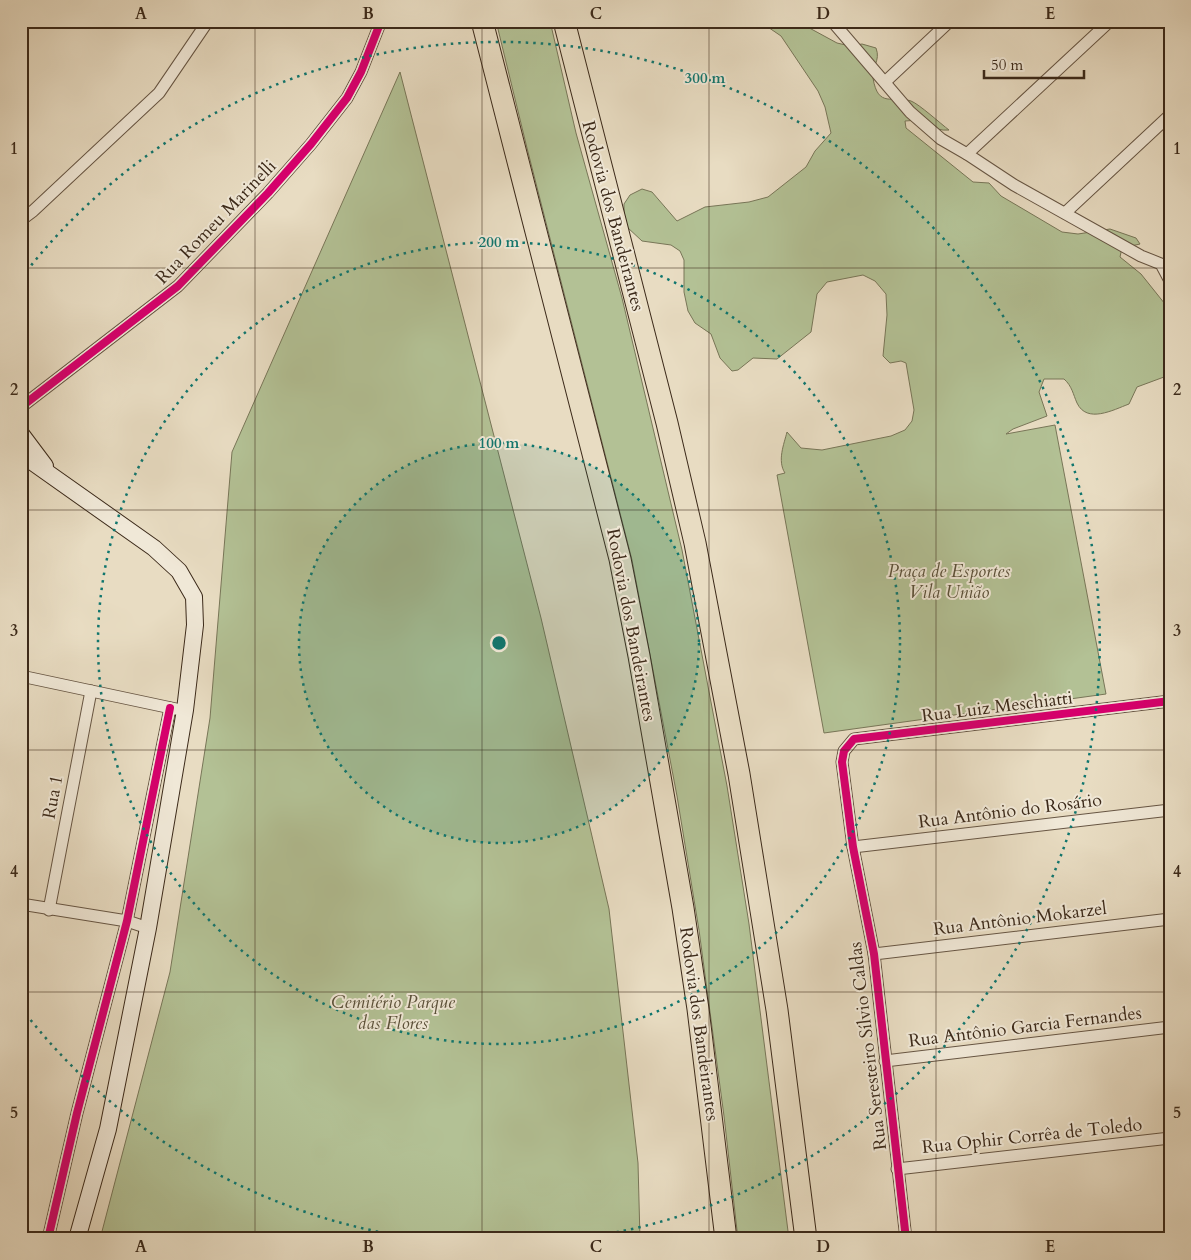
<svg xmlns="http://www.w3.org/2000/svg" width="1191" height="1260" font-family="Cardo,serif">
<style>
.green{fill:#b3c195;stroke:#787658}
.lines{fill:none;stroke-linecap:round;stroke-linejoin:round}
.street-casing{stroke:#675644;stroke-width:13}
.secondary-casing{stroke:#3c2a1a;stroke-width:18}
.highway-casing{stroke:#3c2a1a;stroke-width:23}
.street{stroke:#f0e8d7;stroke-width:11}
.secondary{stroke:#f0e8d7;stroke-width:16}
.highway{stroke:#e8dcc2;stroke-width:21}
.cycleway-casing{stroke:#f0e8d7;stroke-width:11}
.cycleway{stroke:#d6006c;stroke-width:8}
.grid{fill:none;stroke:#3c2a1a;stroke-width:1;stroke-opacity:0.55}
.ring{fill:none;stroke:#0f766e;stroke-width:2.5;stroke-dasharray:2.5 5}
.labels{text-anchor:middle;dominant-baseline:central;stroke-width:4;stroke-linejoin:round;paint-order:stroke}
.street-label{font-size:18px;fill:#3c2a1a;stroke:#f0e8d7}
.park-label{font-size:18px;font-style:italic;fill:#5a5039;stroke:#f0e8d7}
.centre{fill:#0f766e;stroke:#f0e8d7;stroke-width:2.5}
.ring-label{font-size:15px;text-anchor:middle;font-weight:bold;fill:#0f766e;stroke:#f0e8d7;stroke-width:4;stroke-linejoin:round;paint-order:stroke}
.neatline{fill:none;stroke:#3c2a1a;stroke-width:2}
.grid-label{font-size:16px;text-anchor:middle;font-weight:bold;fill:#3c2a1a}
</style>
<rect width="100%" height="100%" fill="#e8dcc2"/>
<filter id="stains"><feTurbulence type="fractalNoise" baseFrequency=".004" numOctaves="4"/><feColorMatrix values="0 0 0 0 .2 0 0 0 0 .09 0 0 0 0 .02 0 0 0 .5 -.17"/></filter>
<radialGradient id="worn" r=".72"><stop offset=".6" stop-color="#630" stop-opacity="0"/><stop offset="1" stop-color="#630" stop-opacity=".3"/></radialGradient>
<g class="green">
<polygon points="496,21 550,21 576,133 622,298 682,550 727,786 749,924 789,1239 738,1239 724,1116 699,930 677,796 632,560 527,148"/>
<path d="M759,21H801L802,24L837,43L850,46L862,44L876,48C881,61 871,67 873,78C878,109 893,95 911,101C919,104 941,124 949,130C933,132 920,118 905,121L906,128L973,182L989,183L1001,196L1062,232L1078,234L1110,229L1136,238L1140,244L1122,248L1120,257L1141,274L1165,304L1170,306V370L1164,377L1137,387L1129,404C1113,410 1087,424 1077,403C1073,394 1072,386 1064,379H1044L1039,392L1047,416L1013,429L1006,434L1055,425L1106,694L824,733L777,475L785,473C777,461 784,444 787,432L801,448L822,450L891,436L905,430L912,421L914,410L906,363L901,361L890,363L883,356L887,315L886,294L875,281L863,275L827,282L817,294L811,332L777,359L753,358L738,370L732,371L720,358L711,334L695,323L688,311L684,292V260L680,251L671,245L642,241L627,227L624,216V204L630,195L642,189L652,192L677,221L705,207L749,202L768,197L806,167L815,151L831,133L825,107L818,91L781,36Z"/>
<polygon points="400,72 541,618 609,909 638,1163 640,1239 100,1239 170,972 210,718 232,452"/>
</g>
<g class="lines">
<g class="street-casing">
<g id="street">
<polyline points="832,21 910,112 941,139 967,154 1014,185 1141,256 1161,264 1170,281"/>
<polyline points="885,82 950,21"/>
<polyline points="967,154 1110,21"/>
<polyline points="1065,213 1170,115"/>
<polyline points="21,220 33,211 159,93 208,21"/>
<polyline points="21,407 178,286 268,193 311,144 347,98 361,72 381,21"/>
<polyline points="21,676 176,709"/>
<polyline points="853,847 1170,810"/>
<polyline points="21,904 127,921 148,928"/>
<polyline points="49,910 91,691"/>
<polyline points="874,954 1170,919"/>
<polyline points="885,1061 1170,1027"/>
<polyline points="897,1169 1170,1138"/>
<polyline points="48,1239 77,1113 127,921 170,708"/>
<polyline points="906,1239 874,954 853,847 842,762 844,751 854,739 1170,701"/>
</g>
</g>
<g class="secondary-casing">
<g id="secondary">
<polyline points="21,434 45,466"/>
<polyline points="21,454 154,548 179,571 194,597 195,625 185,710 148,928 108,1129 77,1239"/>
</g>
</g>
<g class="highway-casing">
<g id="highway">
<polyline points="482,21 620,559 639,656 683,908 698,1009 726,1239"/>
<polyline points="564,21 667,423 695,543 739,774 777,1010 806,1239"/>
</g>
</g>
<use href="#street" class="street"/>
<use href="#secondary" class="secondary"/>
<use href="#highway" class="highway"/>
<g class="cycleway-casing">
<g id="cycleway">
<polyline points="21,407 178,286 268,193 311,144 347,98 361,72 381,21"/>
<polyline points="48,1239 77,1113 127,921 170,708"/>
<polyline points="906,1239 874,954 853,847 842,762 844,751 854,739 1170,701"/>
</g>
</g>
<use href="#cycleway" class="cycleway"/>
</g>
<path class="grid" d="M255,21V1239M482,21V1239M709,21V1239M936,21V1239M21,268H1170M21,510H1170M21,750H1170M21,992H1170"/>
<circle cx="499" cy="643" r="200" fill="#0f766e" fill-opacity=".12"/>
<g class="ring">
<circle cx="499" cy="643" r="200"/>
<circle cx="499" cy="643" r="401"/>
<path d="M415 1238A601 601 0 0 1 22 1009M22 277A601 601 0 1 1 583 1238"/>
</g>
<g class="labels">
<g class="street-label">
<text transform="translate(613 216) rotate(75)">Rodovia dos Bandeirantes</text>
<text transform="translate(216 222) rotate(-46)">Rua Romeu Marinelli</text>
<text transform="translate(631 625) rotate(79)">Rodovia dos Bandeirantes</text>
<text transform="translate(997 707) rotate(-7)">Rua Luiz Meschiatti</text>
<text transform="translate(53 797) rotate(-79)">Rua 1</text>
<text transform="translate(1010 811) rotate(-7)">Rua Antônio do Rosário</text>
<text transform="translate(1020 919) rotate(-7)">Rua Antônio Mokarzel</text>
<text transform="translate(699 1024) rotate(82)">Rodovia dos Bandeirantes</text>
<text transform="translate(1025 1027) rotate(-7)">Rua Antônio Garcia Fernandes</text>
<text transform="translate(868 1046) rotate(-97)">Rua Seresteiro Sílvio Caldas</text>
<text transform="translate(1032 1136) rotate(-6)">Rua Ophir Corrêa de Toledo</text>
</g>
<g class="park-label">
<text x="949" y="571">Praça de Esportes<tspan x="949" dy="21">Vila União</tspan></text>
<text x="393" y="1002">Cemitério Parque<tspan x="393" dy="21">das Flores</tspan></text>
</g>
</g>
<circle cx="499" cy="643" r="8" class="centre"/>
<g class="ring-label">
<text x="705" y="83">300 m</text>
<text x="499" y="247">200 m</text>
<text x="499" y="448">100 m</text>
</g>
<rect width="1191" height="1260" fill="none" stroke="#e8dcc2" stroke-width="55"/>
<path d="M984 70v8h100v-8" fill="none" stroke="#3c2a1a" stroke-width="2.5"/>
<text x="991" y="70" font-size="15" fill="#3c2a1a" stroke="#f0e8d7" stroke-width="4" paint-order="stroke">50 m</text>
<rect x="28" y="28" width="1136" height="1204" class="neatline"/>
<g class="grid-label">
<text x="141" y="19">A</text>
<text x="368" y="19">B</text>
<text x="596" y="19">C</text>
<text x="823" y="19">D</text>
<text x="1050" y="19">E</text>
<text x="14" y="154">1</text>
<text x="1177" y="154">1</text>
<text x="14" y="395">2</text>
<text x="1177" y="395">2</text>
<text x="14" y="636">3</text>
<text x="1177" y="636">3</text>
<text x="14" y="877">4</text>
<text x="1177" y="877">4</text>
<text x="14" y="1118">5</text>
<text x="1177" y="1118">5</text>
<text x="141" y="1252">A</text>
<text x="368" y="1252">B</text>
<text x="596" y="1252">C</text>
<text x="823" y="1252">D</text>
<text x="1050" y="1252">E</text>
</g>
<rect width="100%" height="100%" filter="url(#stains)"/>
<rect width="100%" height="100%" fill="url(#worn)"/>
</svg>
